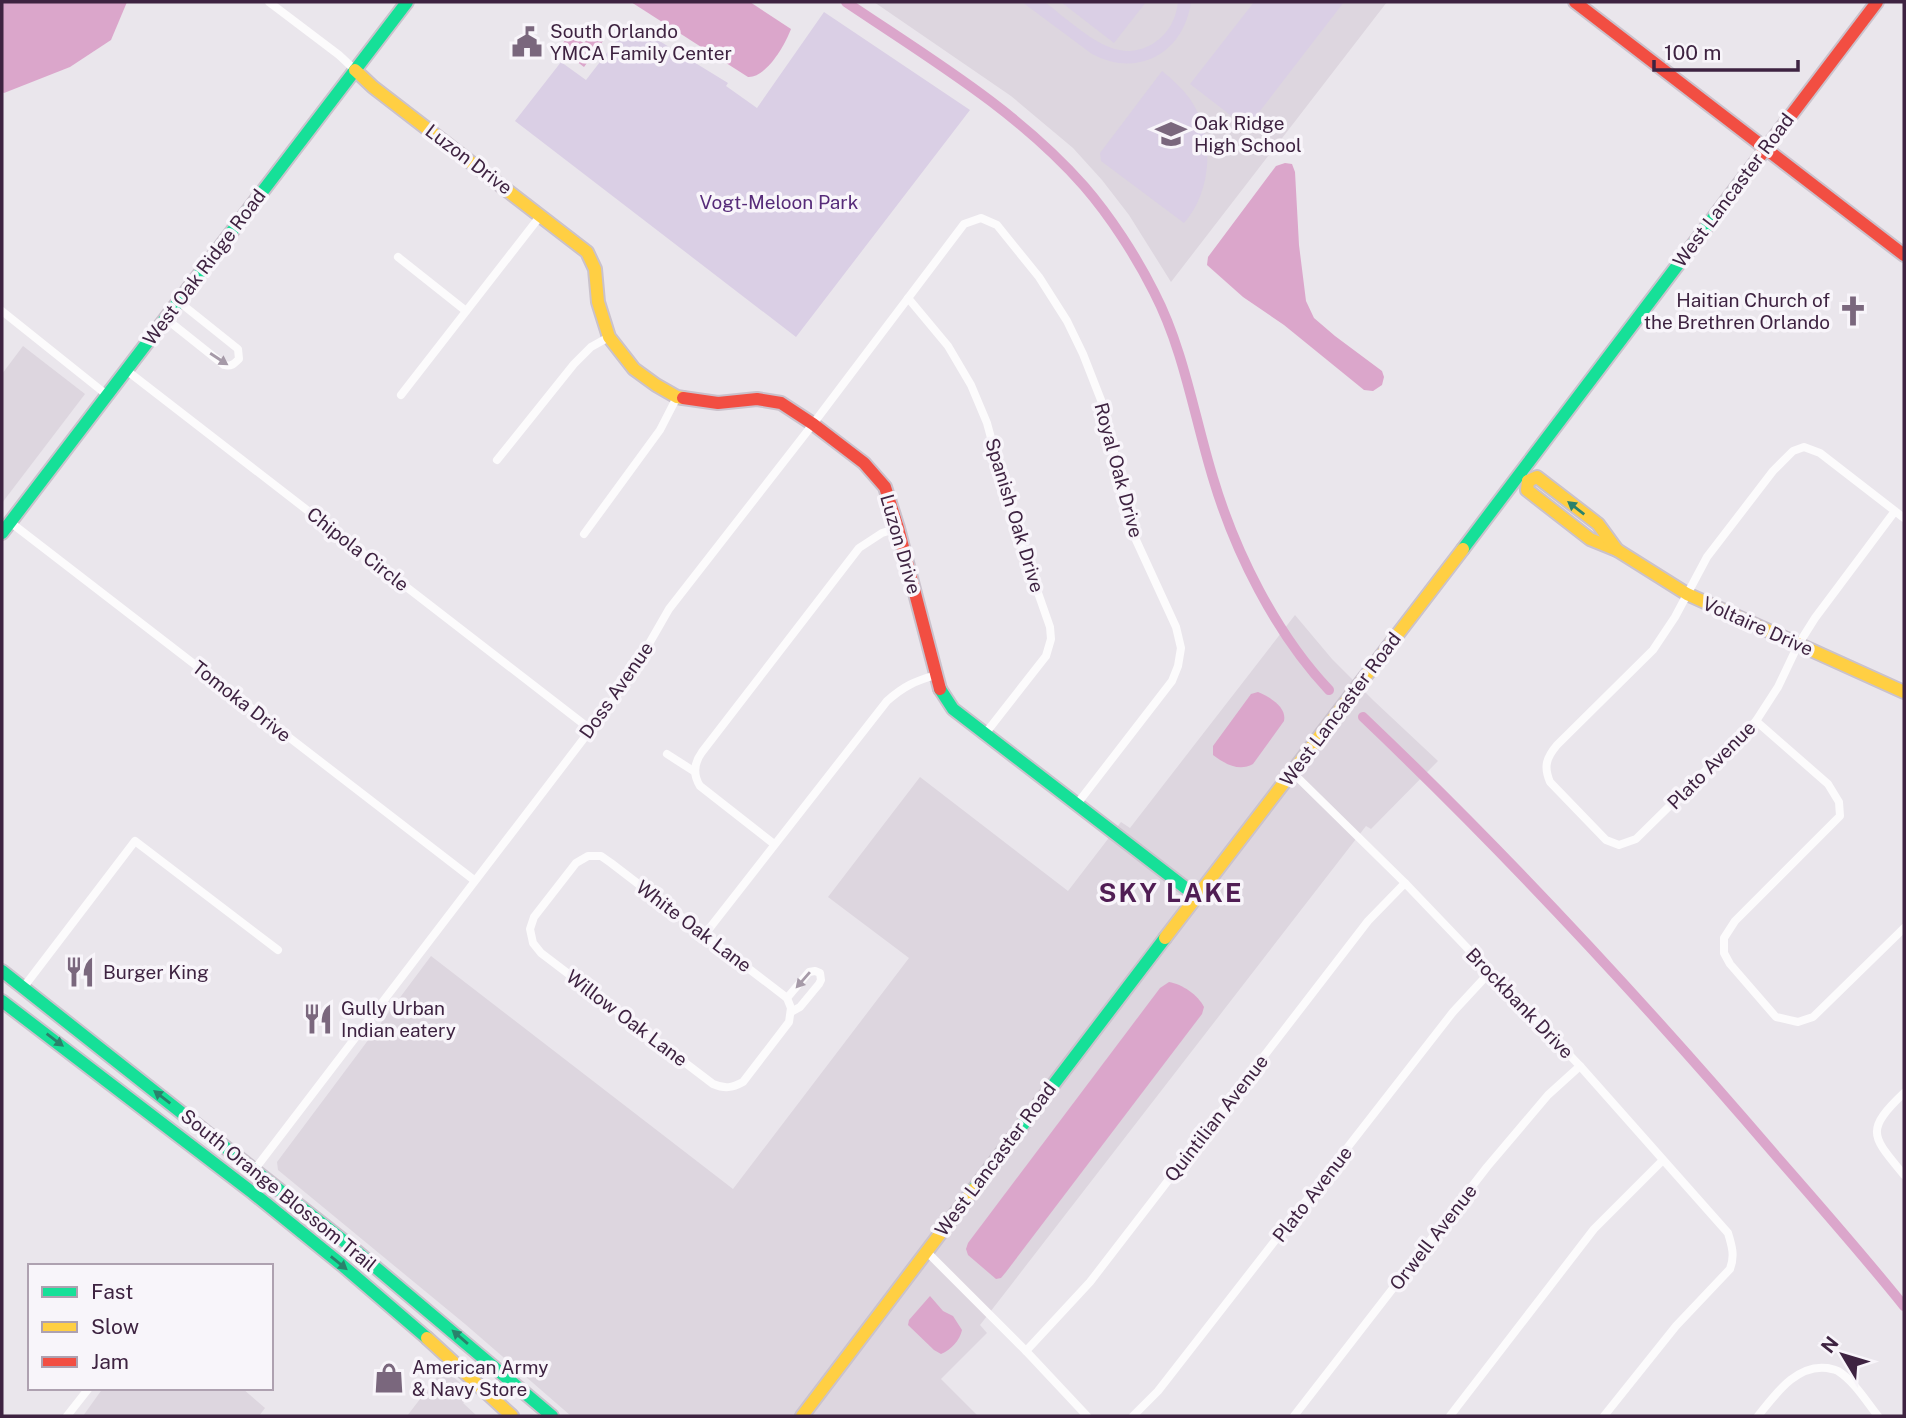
<svg xmlns="http://www.w3.org/2000/svg" width="1906" height="1418" font-family="'Public Sans',sans-serif">
<style>
.built{fill:#ddd6df}
.green{fill:#dacfe5}
.water{fill:#dba6cb}
.lines{fill:none;stroke-linecap:round;stroke-linejoin:round}
.canal{stroke:#dba6cb;stroke-width:10}
.fast-casing{stroke:#cac2cc;stroke-width:16}
.slow-casing{stroke:#cac2cc;stroke-width:16}
.jam-casing{stroke:#cac2cc;stroke-width:16}
.street{stroke:#fcfbfc;stroke-width:8}
.fast{stroke:#16e098;stroke-width:12}
.slow{stroke:#ffcf43;stroke-width:12}
.jam{stroke:#f24e42;stroke-width:12}
.oneway{fill:#a69aa8}
.oneway2{fill:#2a826c}
.labels{text-anchor:middle;dominant-baseline:central;stroke-width:7;stroke-linejoin:round;paint-order:stroke}
.poi-label{font-size:19px;fill:#3e2341;stroke:#f8f5fa;text-anchor:start}
.street-label{font-size:19px;fill:#3e2341;stroke:#f8f5fa}
.park-label{font-size:19px;fill:#562b79;stroke:#f8f5fa}
.district-label{font-size:26px;font-weight:bold;letter-spacing:2px;fill:#501d54;stroke:#f8f5fa}
</style>
<rect width="100%" height="100%" fill="#eae6ec"/>
<g class="built">
<polygon points="874,2 1387,2 1171,282 1129,215 1102,180 1073,148 1011,96"/>
<polygon points="23,346 85,394 2,503 2,374"/>
<polygon points="1295,615 1332,659 1374,701 1438,761 1371,829 1366,826 980,1325 987,1333 941,1379 978,1416 571,1416 465,1324 278,1170 277,1162 431,956 733,1189 909,958 828,897 920,777 1068,891 1121,822 1130,828"/>
<polygon points="444,1368 472,1394 463,1403 477,1416 407,1416"/>
<polygon points="103,1388 242,1388 265,1408 259,1416 83,1416"/>
</g>
<g class="green">
<path d="M1022,2C1029,2 1039,0 1044,2C1050,5 1057,12 1062,16C1089,36 1119,65 1154,43C1169,33 1176,19 1178,2H1191C1184,52 1139,79 1092,54Z"/>
<polygon points="1061,2 1146,2 1114,43"/>
<polygon points="1254,2 1344,2 1247,128 1190,84"/>
<polygon points="824,12 970,110 796,337 515,121 561,62 586,80 630,23 728,83 726,86 757,108"/>
<path d="M1162,71C1172,79 1182,88 1190,99C1215,135 1213,190 1184,223L1101,161L1100,153Z"/>
</g>
<g class="water">
<polygon points="2,2 127,2 111,40 70,67 4,93 2,92"/>
<path d="M631,2H750L791,29C785,45 766,78 748,77Z"/>
<polygon points="593,33 603,41 584,67 559,48 570,34 584,43"/>
<polygon points="1285,163 1292,164 1295,172 1299,245 1306,301 1314,318 1335,336 1382,371 1384,377 1382,385 1373,391 1364,390 1284,325 1243,297 1207,265 1208,257 1276,166"/>
<path d="M1258,692C1270,697 1287,707 1284,721L1253,764C1239,772 1225,764 1213,755V746L1251,694Z"/>
<path d="M1169,982C1182,984 1198,995 1204,1007L1202,1014L1006,1272L1001,1278L996,1279L968,1255L966,1249L968,1243L1160,988Z"/>
<path d="M930,1296L943,1311L953,1316L962,1330C960,1340 951,1350 941,1354L934,1350L908,1325L909,1320Z"/>
</g>
<g class="lines">
<g class="canal">
<path d="M846,2C929,58 1017,110 1084,186C1110,216 1136,256 1154,292C1184,350 1194,416 1213,478C1235,552 1276,634 1329,690"/>
<path d="M1363,717C1509,856 1646,1004 1777,1157C1820,1206 1863,1255 1904,1306"/>
</g>
<g class="fast-casing">
<g id="fast">
<polyline points="2,533 407,2"/>
<polyline points="1463,549 1745,176"/>
<polyline points="940,689 953,709 1196,896"/>
<polyline points="2,971 349,1245 552,1416"/>
<polyline points="2,1001 253,1193 342,1265 427,1338"/>
<polyline points="974,1189 1165,938"/>
</g>
</g>
<g class="slow-casing">
<g id="slow">
<polyline points="355,70 373,87 587,252 595,269 598,302 609,337 634,369 656,385 677,397 683,398"/>
<polyline points="1528,481 1527,490 1590,539 1617,550 1687,594 1904,692"/>
<polyline points="1528,481 1537,477 1598,524 1617,550"/>
<polyline points="1165,938 1463,549"/>
<polyline points="427,1338 512,1416"/>
<polyline points="802,1416 974,1189"/>
</g>
</g>
<g class="jam-casing">
<g id="jam">
<polyline points="1575,2 1904,255"/>
<polyline points="1745,176 1877,2"/>
<polyline points="683,398 718,403 757,399 781,403 813,424 864,463 885,487 898,528 940,689"/>
</g>
</g>
<g class="street">
<polyline points="269,2 339,55 355,70"/>
<polyline points="398,257 466,311"/>
<polyline points="908,298 948,346 971,385 987,423 1015,527 1050,627 1051,639 1046,656 985,734"/>
<polyline points="2,311 107,395"/>
<path d="M165,318L224,365C231,367 234,364 239,359L238,349L178,301"/>
<polyline points="126,370 590,729"/>
<polyline points="401,395 541,215"/>
<polyline points="497,460 574,364 591,347 609,337"/>
<path d="M1895,511L1815,618L1798,645L1778,687L1756,721L1636,839L1619,845L1606,840L1550,782C1543,766 1547,757 1557,745L1653,650L1675,617L1707,557L1773,471L1793,451L1804,447L1820,453L1904,518"/>
<polyline points="10,522 474,880"/>
<polyline points="584,534 660,430 677,397"/>
<polyline points="1756,721 1828,784 1839,802 1840,816 1735,921 1724,938 1724,953 1730,964 1776,1017 1798,1022 1813,1017 1904,928"/>
<polyline points="667,754 695,772"/>
<path d="M1292,772L1405,883L1580,1066L1728,1233C1732,1246 1735,1256 1730,1269L1676,1326L1604,1416"/>
<path d="M774,844L700,786C693,775 694,763 702,752L859,548L882,533L898,528"/>
<path d="M588,856H601L611,863L787,998L791,1008L789,1022L743,1082C732,1088 725,1089 713,1084L541,953L533,943L530,929L534,917L576,863Z"/>
<path d="M705,934L887,701C904,686 915,681 936,675"/>
<polyline points="23,988 135,841 278,950"/>
<polyline points="787,998 809,972 815,971 820,973 821,980 819,984 800,1007 791,1012"/>
<path d="M1904,1093C1864,1131 1872,1136 1904,1175"/>
<polyline points="255,1169 627,682 669,609 813,424 964,224 981,218 997,225 1039,277 1067,321 1083,354 1101,400 1136,540 1176,627 1181,648 1178,666 1172,681 1077,804"/>
<polyline points="926,1251 1026,1351 1087,1416"/>
<polyline points="1026,1351 1090,1282 1368,921 1405,883"/>
<polyline points="67,1416 89,1388"/>
<polyline points="1133,1416 1158,1391 1453,1012 1490,972"/>
<polyline points="1294,1416 1487,1167 1548,1095 1580,1066"/>
<polyline points="1450,1416 1594,1229 1662,1161"/>
<path d="M1758,1416C1775,1395 1796,1364 1827,1368C1831,1369 1834,1369 1838,1371C1854,1381 1866,1401 1878,1416"/>
</g>
<use href="#fast" class="fast"/>
<use href="#slow" class="slow"/>
<use href="#jam" class="jam"/>
</g>
<defs><path id="oneway-solid" d="M-6-.8H1V-3.2L6.5 0L1 3.2V.8H-6Z" transform="scale(1.75)"/></defs>
<g class="oneway">
<use href="#oneway-solid" transform="translate(219 359) rotate(33)"/>
<use href="#oneway-solid" transform="translate(803 980) rotate(131)"/>
</g>
<g class="oneway2">
<use href="#oneway-solid" transform="translate(1576 508) rotate(-142)"/>
<use href="#oneway-solid" transform="translate(55 1040) rotate(37)"/>
<use href="#oneway-solid" transform="translate(162 1097) rotate(-142)"/>
<use href="#oneway-solid" transform="translate(339 1263) rotate(39)"/>
<use href="#oneway-solid" transform="translate(460 1337) rotate(-139)"/>
</g>
<defs>
<g id="civic-bare" transform="scale(2.415)"><path d="M-.6-6.5H3V-4.5H.6V-3L4-1V1h2V6H-6V1h2V-1L-.6-3ZM-1.2 2.5V6h2.4V2.5Z" fill="#7a677d" stroke="#f8f5fa" stroke-width="2.5" paint-order="stroke"/></g>
<g id="school-bare" transform="scale(2.415)"><path d="M0-5L7-2L0 1L-7-2ZM-4 1L0 2.5L4 1V4Q0 6-4 4Z" fill="#7a677d" stroke="#f8f5fa" stroke-width="2.5" paint-order="stroke"/></g>
<g id="church-bare" transform="scale(2.415)"><path d="M-1.2-6h2.4v3.5h3.3v2.4h-3.3V6h-2.4V-.1h-3.3v-2.4h3.3Z" fill="#7a677d" stroke="#f8f5fa" stroke-width="2.5" paint-order="stroke"/></g>
<g id="restaurant-bare" transform="scale(2.415)"><path d="M-5-6h1v4h1v-4h1v4h1v-4h1v5L-1.5 .5V6h-2V.5L-5-1ZM5-6V6H3V1.5H1.5Q1.5-4 5-6Z" fill="#7a677d" stroke="#f8f5fa" stroke-width="2.5" paint-order="stroke"/></g>
<g id="shop-bare" transform="scale(2.415)"><path d="M-5-2.5h2.3a2.7 3.5 0 0 1 5.4 0H5L5.5 6h-11ZM-1.5-2.5h3a1.5 2.3 0 0 0-3 0Z" fill="#7a677d" stroke="#f8f5fa" stroke-width="2.5" paint-order="stroke"/></g>
</defs>
<g fill-rule="evenodd">
<use href="#civic-bare" x="527" y="42"/>
<use href="#school-bare" x="1171" y="134"/>
<use href="#church-bare" x="1853" y="311"/>
<use href="#restaurant-bare" x="80" y="972"/>
<use href="#restaurant-bare" x="318" y="1019"/>
<use href="#shop-bare" x="389" y="1378"/>
</g>
<g class="labels">
<g class="poi-label">
<text x="550" y="31">South Orlando<tspan x="550" dy="22">YMCA Family Center</tspan></text>
<text x="1194" y="123">Oak Ridge<tspan x="1194" dy="22">High School</tspan></text>
<text x="1830" y="300" text-anchor="end">Haitian Church of<tspan x="1830" dy="22">the Brethren Orlando</tspan></text>
<text x="103" y="972">Burger King</text>
<text x="341" y="1008">Gully Urban<tspan x="341" dy="22">Indian eatery</tspan></text>
<text x="412" y="1367">American Army<tspan x="412" dy="22">&amp; Navy Store</tspan></text>
</g>
<g class="street-label">
<text transform="translate(469 159) rotate(37)">Luzon Drive</text>
<text transform="translate(1733 190) rotate(-53)">West Lancaster Road</text>
<text transform="translate(204 267) rotate(-53)">West Oak Ridge Road</text>
<text transform="translate(1119 470) rotate(75)">Royal Oak Drive</text>
<text transform="translate(1015 515) rotate(73)">Spanish Oak Drive</text>
<text transform="translate(901 544) rotate(74)">Luzon Drive</text>
<text transform="translate(358 549) rotate(38)">Chipola Circle</text>
<text transform="translate(1758 626) rotate(24)">Voltaire Drive</text>
<text transform="translate(616 690) rotate(-55)">Doss Avenue</text>
<text transform="translate(242 701) rotate(38)">Tomoka Drive</text>
<text transform="translate(1340 709) rotate(-53)">West Lancaster Road</text>
<text transform="translate(1711 765) rotate(-45)">Plato Avenue</text>
<text transform="translate(694 926) rotate(37)">White Oak Lane</text>
<text transform="translate(1520 1003) rotate(46)">Brockbank Drive</text>
<text transform="translate(627 1018) rotate(37)">Willow Oak Lane</text>
<text transform="translate(1216 1118) rotate(-52)">Quintilian Avenue</text>
<text transform="translate(995 1159) rotate(-53)">West Lancaster Road</text>
<text transform="translate(279 1190) rotate(39)">South Orange Blossom Trail</text>
<text transform="translate(1312 1194) rotate(-52)">Plato Avenue</text>
<text transform="translate(1433 1237) rotate(-52)">Orwell Avenue</text>
</g>
<g class="park-label">
<text x="779" y="202">Vogt-Meloon Park</text>
</g>
<g class="district-label">
<text x="1171" y="892">SKY LAKE</text>
</g>
</g>
<rect width="1906" height="1418" fill="none" stroke="#3e2341" stroke-width="7"/>
<rect x="28" y="1264" width="245" height="126" fill="#f8f5fa" stroke="#aea1b0" stroke-width="2"/>
<rect x="42" y="1287" width="35" height="10" fill="#16e098" stroke="#aea1b0" stroke-width="2"/>
<text x="91" y="1299" font-size="21" fill="#3e2341">Fast</text>
<rect x="42" y="1322" width="35" height="10" fill="#ffcf43" stroke="#aea1b0" stroke-width="2"/>
<text x="91" y="1334" font-size="21" fill="#3e2341">Slow</text>
<rect x="42" y="1357" width="35" height="10" fill="#f24e42" stroke="#aea1b0" stroke-width="2"/>
<text x="91" y="1369" font-size="21" fill="#3e2341">Jam</text>
<g transform="translate(1843 1355) rotate(308)" stroke="#f8f5fa" stroke-width="5" paint-order="stroke">
<path d="M0-5L12 26L0 18L-12 26Z" fill="#3e2341"/>
<text y="-10" font-size="19" font-weight="bold" text-anchor="middle" fill="#3e2341">N</text>
</g>
<path d="M1654 60v10h144v-10" fill="none" stroke="#3e2341" stroke-width="3.5"/>
<text x="1664" y="60" font-size="21" fill="#3e2341" stroke="#f8f5fa" stroke-width="5" paint-order="stroke">100 m</text>
</svg>
